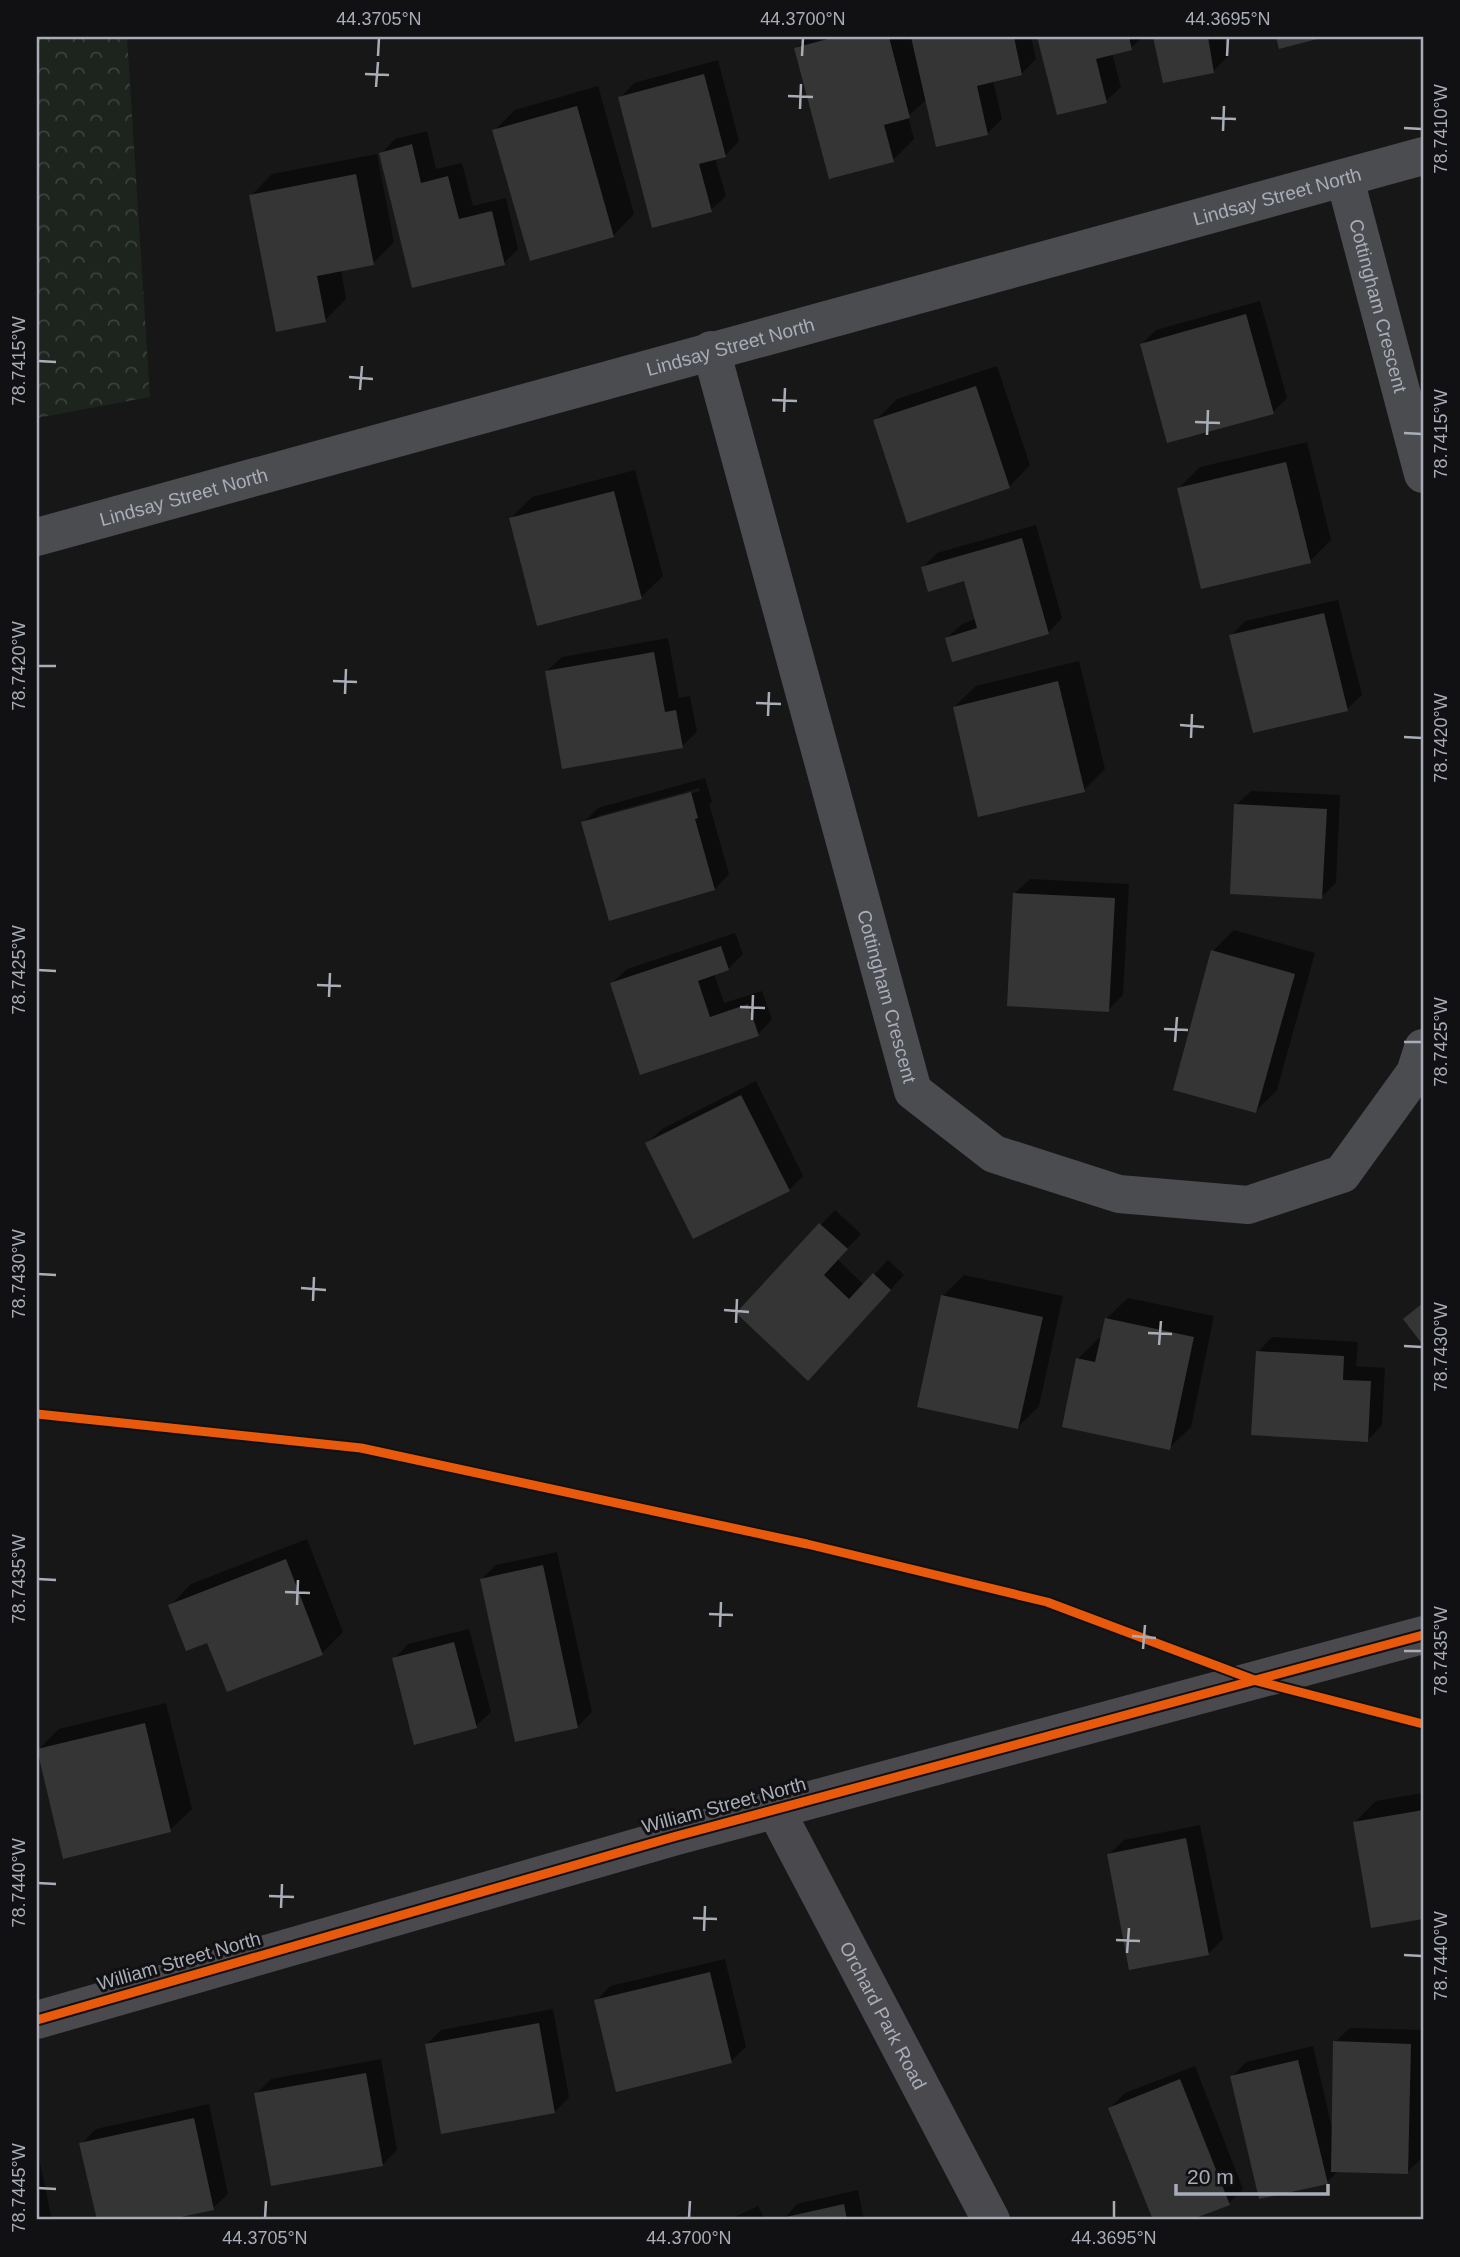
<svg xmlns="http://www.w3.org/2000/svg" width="1460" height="2257" font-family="Arial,sans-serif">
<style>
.forest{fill:url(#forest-crowns)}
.shadow{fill:#0007;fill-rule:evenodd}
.building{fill:#353536}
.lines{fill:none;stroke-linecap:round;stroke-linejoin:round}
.street{stroke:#4b4c50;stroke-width:38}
.secondary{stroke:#4a4a4e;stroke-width:38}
.cycleway-casing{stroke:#111113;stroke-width:13}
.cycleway{stroke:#e8590c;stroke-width:9}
.ticks{fill:none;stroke:#a8adb8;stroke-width:2.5}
.labels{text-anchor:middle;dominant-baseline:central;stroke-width:6;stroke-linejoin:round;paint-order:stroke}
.street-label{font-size:19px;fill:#a8adb8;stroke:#111113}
.neatline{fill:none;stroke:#a8adb8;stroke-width:2.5}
.ticks-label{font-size:18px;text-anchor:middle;fill:#a8adb8}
</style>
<defs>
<pattern id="forest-crowns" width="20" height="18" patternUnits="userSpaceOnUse" patternTransform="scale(1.75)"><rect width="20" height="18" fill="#1d241e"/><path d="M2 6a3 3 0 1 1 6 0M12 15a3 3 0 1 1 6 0" fill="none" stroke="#3b413d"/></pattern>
</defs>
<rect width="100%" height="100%" fill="#171717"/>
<polygon class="forest" points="37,37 127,37 150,397 37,418"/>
<g class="shadow">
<polygon points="808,37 1031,37 1036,59 1021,74 993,81 1002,119 988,133 927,99 908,116 914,139 893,160 796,48"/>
<polygon points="1039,37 1143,37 1131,48 1112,53 1121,87 1106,101 1058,113"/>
<polygon points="1155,37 1224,37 1228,56 1213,71 1164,81"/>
<polygon points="718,60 739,141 725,156 715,158 726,196 711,210 620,98 634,83"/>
<polygon points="598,86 634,214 613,236 494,131 515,110"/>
<polygon points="427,131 436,169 462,163 473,206 506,198 518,249 504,263 381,154 395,139"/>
<polygon points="377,154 394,242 373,263 341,269 346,299 325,320 251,196 272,174"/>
<polygon points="1260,301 1287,398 1273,412 1142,344 1156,330"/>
<polygon points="997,366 1030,465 1009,487 875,421 897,399"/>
<polygon points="1307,442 1331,540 1310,561 1179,488 1200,467"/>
<polygon points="635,470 663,576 641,597 539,624 511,518 532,497"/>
<polygon points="1036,525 1062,618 1048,633 947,638 962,624 976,619 965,579 923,567 937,553"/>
<polygon points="1338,600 1362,695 1347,709 1231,636 1245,621"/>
<polygon points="668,638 679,698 690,696 697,732 682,746 547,671 562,657"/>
<polygon points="1079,661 1105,769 1084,790 954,707 976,686"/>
<path d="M705,778L712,802L709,804L729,874L715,889L583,823L598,808ZM699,788L700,791L598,820V816Z"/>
<polygon points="1251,791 1340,795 1336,883 1321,897 1236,805"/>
<polygon points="1030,879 1129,884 1123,995 1108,1010 1015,893"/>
<polygon points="1234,930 1315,953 1277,1090 1256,1111 1213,951"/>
<polygon points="735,933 743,954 728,969 714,973 724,1003 762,991 772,1020 758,1034 612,983 627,969"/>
<polygon points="756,1081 803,1176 789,1190 647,1143 662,1129"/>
<polygon points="835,1210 861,1234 837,1259 864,1285 888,1260 904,1275 822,1364 738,1313"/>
<polygon points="964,1275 1063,1296 1039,1406 1018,1427 943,1296"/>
<polygon points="1128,1298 1214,1316 1191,1427 1169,1448 1078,1359 1099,1338 1102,1338 1106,1319"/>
<polygon points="1272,1337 1358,1342 1356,1366 1385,1368 1382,1425 1368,1440 1258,1352"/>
<polygon points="307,1539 343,1632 322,1653 208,1640 170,1606 191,1584"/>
<polygon points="557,1552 592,1712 577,1727 482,1579 496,1565"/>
<polygon points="469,1629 491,1712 476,1726 394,1659 408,1644"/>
<polygon points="166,1703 192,1809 170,1830 38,1750 59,1729"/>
<polygon points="1423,1793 1423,1917 1372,1926 1354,1823 1376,1801"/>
<polygon points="1200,1825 1223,1939 1208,1954 1109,1854 1124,1840"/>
<polygon points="725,1959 746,2047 731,2061 596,2001 610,1986"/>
<polygon points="553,2009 569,2097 555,2112 427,2044 441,2030"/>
<polygon points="1350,2028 1423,2030 1422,2158 1407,2172 1338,2171 1327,2182 1232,2077 1246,2062 1313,2046 1332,2128 1335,2042"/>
<polygon points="381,2059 397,2150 382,2165 256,2094 271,2079"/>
<polygon points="1195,2066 1243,2189 1229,2203 1186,2220 1155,2220 1110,2108 1125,2093"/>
<polygon points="209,2104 228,2194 213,2208 159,2220 98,2220 81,2144 96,2129"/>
<polygon points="37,2153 38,2153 52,2220 37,2220"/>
<polygon points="858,2190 864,2220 783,2220 797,2204"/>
<polygon points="758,2206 765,2220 728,2220"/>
</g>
<g class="building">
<polygon points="835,37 889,37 910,118 884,125 894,162 829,179 794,48"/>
<polygon points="911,37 1014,37 1022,75 977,86 988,135 936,147"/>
<polygon points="1037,37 1129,37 1132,50 1096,59 1107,103 1057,115"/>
<polygon points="1153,37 1208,37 1214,73 1163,83"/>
<polygon points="1276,37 1321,37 1321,38 1279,49"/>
<polygon points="704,74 726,157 699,164 712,212 652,228 618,97"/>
<polygon points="577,106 614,237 530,261 492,130"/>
<polygon points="412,144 421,183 448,176 459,219 492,211 505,265 412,288 379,153"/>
<polygon points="356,174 374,265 317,276 326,322 276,332 249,195"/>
<polygon points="1246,314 1274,414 1167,443 1140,344"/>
<polygon points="976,386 1010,488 907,523 873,420"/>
<polygon points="1286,462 1311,563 1201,589 1177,488"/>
<polygon points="614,491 642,599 537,626 509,518"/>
<polygon points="1022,538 1049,634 952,662 945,638 977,628 964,581 928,592 921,567"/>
<polygon points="1324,613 1348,711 1253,733 1229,635"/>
<polygon points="654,652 665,712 676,710 683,748 562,769 545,671"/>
<polygon points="1058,681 1085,792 978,817 953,707"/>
<polygon points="691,792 698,818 695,819 715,890 609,921 581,822"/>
<polygon points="1234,804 1327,809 1322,899 1230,894"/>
<polygon points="1013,893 1115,898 1109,1012 1007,1006"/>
<polygon points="721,946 729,970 698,981 710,1017 748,1004 759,1036 640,1075 610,983"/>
<polygon points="1211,950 1295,974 1256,1113 1173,1090"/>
<polygon points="741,1095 790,1191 693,1239 645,1143"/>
<polygon points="819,1223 848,1249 824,1275 849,1299 873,1273 891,1290 808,1381 736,1313"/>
<polygon points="941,1295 1043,1317 1018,1429 917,1407"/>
<polygon points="1423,1303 1423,1345 1403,1319"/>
<polygon points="1105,1318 1194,1337 1170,1450 1062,1427 1076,1358 1095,1362"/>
<polygon points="1256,1351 1344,1356 1343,1380 1371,1381 1368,1442 1251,1435"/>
<polygon points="286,1559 323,1655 227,1692 207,1643 186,1651 168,1605"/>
<polygon points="543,1565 578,1728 515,1742 480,1579"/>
<polygon points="454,1642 477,1728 414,1745 392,1658"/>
<polygon points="145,1723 171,1832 63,1859 37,1749"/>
<polygon points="1423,1810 1423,1919 1371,1928 1353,1822"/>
<polygon points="1186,1838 1209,1955 1129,1970 1107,1854"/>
<polygon points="710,1972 732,2063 616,2092 594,2000"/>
<polygon points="539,2023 555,2113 441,2134 425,2044"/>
<polygon points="1333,2041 1411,2044 1408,2174 1331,2172"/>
<polygon points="1298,2060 1328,2184 1259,2199 1230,2076"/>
<polygon points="366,2073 383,2166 271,2186 254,2093"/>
<polygon points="1180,2079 1230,2205 1190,2220 1153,2220 1108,2108"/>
<polygon points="194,2118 214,2210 167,2220 97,2220 79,2143"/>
<polygon points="844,2204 847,2220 777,2220 777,2219"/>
</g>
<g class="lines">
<g class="street">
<path id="s1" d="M1345,179L1423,474"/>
<path id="s2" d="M711,350L913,1091L994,1154L1119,1194L1248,1205L1342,1174L1415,1073L1423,1048"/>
<path id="s3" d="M37,537L1423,156"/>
</g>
<g class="secondary">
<path id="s4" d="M775,1809L991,2220"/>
<polyline points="37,2020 673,1837 1423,1635"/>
</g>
<g class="cycleway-casing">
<g id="cycleway">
<polyline points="37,1414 361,1448 807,1544 1047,1602 1257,1681 1423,1724"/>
<polyline points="37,2020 673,1837 1423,1635"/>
</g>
</g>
<use href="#cycleway" class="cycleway"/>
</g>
<path class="ticks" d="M378,56L379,38M802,56L803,38M1227,56L1228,38M365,74L389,75M376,87L378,62M788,96L813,97M800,109L801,84M1211,118L1236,119M1404,128L1422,129M1223,131L1224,106M38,361L56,362M349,377L373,379M360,390L362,366M772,400L797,401M784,412L785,388M1195,422L1220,423M1404,433L1422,434M1207,435L1208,410M38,666H56M333,681L357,682M345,694L346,669M756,703L781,704M768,716L769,692M1180,725L1204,727M1404,737L1422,738M1191,738L1192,714M38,970L56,971M317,985L341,986M329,997L330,973M740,1007L765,1008M752,1020L753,995M1164,1029L1188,1030M1175,1042L1177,1017M1404,1042H1422M38,1274L56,1275M301,1288L326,1290M313,1301L314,1277M724,1310L749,1312M736,1323L737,1299M1148,1333L1172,1334M1159,1345L1161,1321M1404,1346L1422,1347M38,1579L56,1580M285,1592L310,1593M297,1605L298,1580M709,1614L733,1615M720,1627L721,1602M1132,1636L1156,1638M1143,1649L1145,1625M1404,1651H1422M38,1883L56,1884M269,1896L294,1897M281,1908L282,1884M693,1918L717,1919M704,1931L705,1906M1116,1940L1140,1941M1127,1953L1129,1928M1404,1955L1422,1956M38,2188L56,2189M265,2218L266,2201M689,2218L690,2201M1114,2218V2201"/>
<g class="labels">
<g class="street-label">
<text stroke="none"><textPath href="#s3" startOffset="1286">Lindsay Street North</textPath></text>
<text stroke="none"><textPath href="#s1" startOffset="131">Cottingham Crescent</textPath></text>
<text stroke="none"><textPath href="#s3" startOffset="719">Lindsay Street North</textPath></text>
<text stroke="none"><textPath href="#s3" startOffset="152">Lindsay Street North</textPath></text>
<text stroke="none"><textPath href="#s2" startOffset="670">Cottingham Crescent</textPath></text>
<text transform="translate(724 1805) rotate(-15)">William Street North</text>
<text transform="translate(179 1961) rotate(-16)">William Street North</text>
<text stroke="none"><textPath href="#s4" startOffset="233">Orchard Park Road</textPath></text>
</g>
</g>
<rect width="1460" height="2257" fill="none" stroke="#111113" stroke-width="77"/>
<path d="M1176 2184v10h152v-10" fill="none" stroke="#a8adb8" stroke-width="3.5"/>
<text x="1187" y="2184" font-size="21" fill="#a8adb8" stroke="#111113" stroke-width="5" paint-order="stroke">20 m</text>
<rect x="38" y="38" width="1384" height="2180" class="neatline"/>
<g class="ticks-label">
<text x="379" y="25">44.3705°N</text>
<text x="803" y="25">44.3700°N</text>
<text x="1228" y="25">44.3695°N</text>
<text transform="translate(1441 129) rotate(-90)" y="6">78.7410°W</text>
<text transform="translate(19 361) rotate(-90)" y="6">78.7415°W</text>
<text transform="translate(1441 434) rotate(-90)" y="6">78.7415°W</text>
<text transform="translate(19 666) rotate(-90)" y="6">78.7420°W</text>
<text transform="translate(1441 738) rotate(-90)" y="6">78.7420°W</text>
<text transform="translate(19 970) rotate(-90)" y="6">78.7425°W</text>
<text transform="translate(1441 1042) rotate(-90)" y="6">78.7425°W</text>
<text transform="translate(19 1274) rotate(-90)" y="6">78.7430°W</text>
<text transform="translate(1441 1347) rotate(-90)" y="6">78.7430°W</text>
<text transform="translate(19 1579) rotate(-90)" y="6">78.7435°W</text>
<text transform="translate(1441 1651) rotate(-90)" y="6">78.7435°W</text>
<text transform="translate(19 1883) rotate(-90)" y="6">78.7440°W</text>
<text transform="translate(1441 1956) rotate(-90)" y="6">78.7440°W</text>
<text transform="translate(19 2188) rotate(-90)" y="6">78.7445°W</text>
<text x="265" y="2244">44.3705°N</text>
<text x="689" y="2244">44.3700°N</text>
<text x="1114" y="2244">44.3695°N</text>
</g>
</svg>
